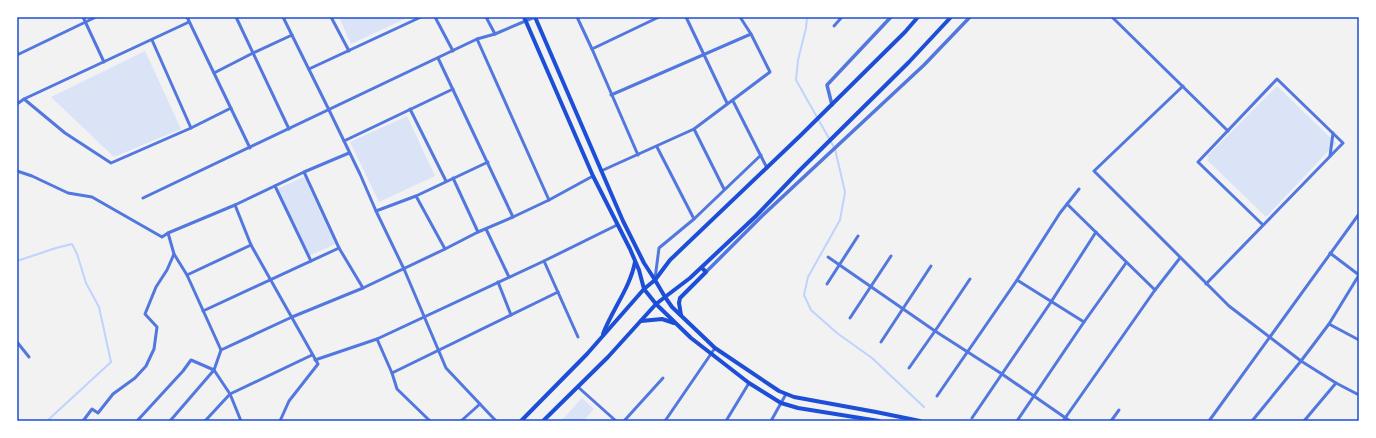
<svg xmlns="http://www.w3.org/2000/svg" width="1376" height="438" font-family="'Fira Sans Condensed',sans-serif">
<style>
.green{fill:#dbe4f7}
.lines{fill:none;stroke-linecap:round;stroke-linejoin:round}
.stream{stroke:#bfd3fe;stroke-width:2}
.minor{stroke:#5277de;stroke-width:3}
.tertiary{stroke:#5277de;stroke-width:3.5}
.secondary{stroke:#1d4ed8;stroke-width:4}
.neatline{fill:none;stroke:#1d4ed8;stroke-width:1.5}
</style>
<rect width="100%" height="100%" fill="#f2f2f2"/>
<g class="green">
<polygon points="339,17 409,17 351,44"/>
<polygon points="145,51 181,129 114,157 51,97"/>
<polygon points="1277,86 1336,143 1267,216 1265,216 1207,160 1209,158 1207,156"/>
<polygon points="407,116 435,176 379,202 350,142"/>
<polygon points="304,177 335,244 307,257 277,189"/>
<polygon points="582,398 594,409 583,421 561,421"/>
</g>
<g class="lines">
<g class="stream">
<polyline points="807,17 806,28 798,60 796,80 835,149 845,192 840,220 808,277 804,295 811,310 837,333 872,358 924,407"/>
<polyline points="17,261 56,248 72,244 77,254 86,283 99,307 111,362 47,421"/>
</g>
<g class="minor">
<polyline points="83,17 104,62"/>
<polyline points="187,17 250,148"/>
<polyline points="236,17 289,129"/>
<polyline points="283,17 329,110 360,174 376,211 404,269 446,368 496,421"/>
<polyline points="331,17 349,51"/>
<polyline points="435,17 453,51"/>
<polyline points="486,17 495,34"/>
<polyline points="577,17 592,49 638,155"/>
<polyline points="686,17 727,103"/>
<polyline points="1112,17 1228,131"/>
<polyline points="834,26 842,17"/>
<polyline points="477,39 549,200"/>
<polyline points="152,40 191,128"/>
<polyline points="592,49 659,17"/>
<polyline points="17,55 96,17"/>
<polyline points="438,58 513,217"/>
<polyline points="309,69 421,17"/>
<polyline points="214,73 253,53 292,35"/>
<polyline points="1183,86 1094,171 1229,306 1301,361 1336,383 1359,395"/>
<polyline points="611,95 751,34"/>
<polyline points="24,99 65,133 111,163 191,128 231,108"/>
<polyline points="733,101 767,168"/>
<polyline points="17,104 24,99 189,22"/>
<polyline points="410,109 446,181"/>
<polyline points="694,129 724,189"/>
<polyline points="344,141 453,89"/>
<polyline points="657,147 694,219"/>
<polyline points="1330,156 1333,133"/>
<polyline points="17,171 32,176 68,193 92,197 162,237 168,233 235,205 304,172 349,153"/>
<polyline points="601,171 694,129 770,72 751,34 740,17"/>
<polyline points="304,172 339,248 363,288"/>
<polyline points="453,178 478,232"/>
<polyline points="275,186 311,261"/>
<polyline points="416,196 445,249"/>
<polyline points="143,198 477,39 495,34 535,17"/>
<polyline points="1067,204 1155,290"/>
<polyline points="235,205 251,245 318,364 289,401 280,421"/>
<polyline points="376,211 416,196 488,162"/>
<polyline points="486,229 509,277"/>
<polyline points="168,233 174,254 187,275 221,350 214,370 230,394 241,421"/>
<polyline points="1330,253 1359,275"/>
<polyline points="828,257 935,331 1002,374 1070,421"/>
<polyline points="544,261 578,337"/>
<polyline points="187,275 251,245"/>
<polyline points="655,279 659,248 694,219 761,155"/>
<polyline points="1017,280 1084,322"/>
<polyline points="498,282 511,315"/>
<polyline points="827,284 858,236"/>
<path d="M1206,284C1252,237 1297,190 1343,143L1277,79L1198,162L1263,225"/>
<polyline points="203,311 339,248"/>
<polyline points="850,318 891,256"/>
<polyline points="1329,324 1359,340"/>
<polyline points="377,339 392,373 397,389 430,421"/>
<polyline points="17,342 29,357"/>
<polyline points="881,342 931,266"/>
<polyline points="221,350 292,317 363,288 445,249 478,232 513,217 549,200 593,176"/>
<polyline points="315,360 377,339 544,261 617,225"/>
<polyline points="909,368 935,331 970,279"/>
<polyline points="392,373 558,292"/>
<polyline points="578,387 616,421"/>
<polyline points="937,396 1017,280 1060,213 1079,189"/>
<polyline points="972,418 1051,302 1096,232"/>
<polyline points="83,421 92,409 98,413 113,394 135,378 146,366 154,349 157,327 145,314 156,287 167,270 174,254"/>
<polyline points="137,421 183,371 191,360 214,370 170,421"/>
<polyline points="205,421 230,394 312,355"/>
<polyline points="461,421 480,404"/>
<polyline points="624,421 663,378"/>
<polyline points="665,421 715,348"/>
<polyline points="726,421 749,383"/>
<polyline points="771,421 786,394"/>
<polyline points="1017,421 1084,322 1126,263"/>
<polyline points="1063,421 1155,290 1180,258"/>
<polyline points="1111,421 1119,410"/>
<polyline points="1209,421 1359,214"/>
<polyline points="1252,421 1301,361 1329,324 1359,275"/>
<polyline points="1304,421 1336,383"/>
</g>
<g class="tertiary">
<polyline points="832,105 827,85 891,17"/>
<polyline points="706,272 762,216 924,65 970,17"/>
</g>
<g class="secondary">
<polyline points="535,17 623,221 644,263 655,280 670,260 801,135 905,32 918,17"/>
<polyline points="681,315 679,303 680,298 706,272 702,268"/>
<polyline points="641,321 662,319 674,323"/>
<path d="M603,334C612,310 630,288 635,262"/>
<polyline points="521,421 587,354 644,289 639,270 630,249 593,176 524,17"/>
<polyline points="543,421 608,357 656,304 665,297 655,280 644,289 656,304 691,338 749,383 781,403 798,408 879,421"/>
<polyline points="920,421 876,412 794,397 779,391 715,348 672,307 665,297 690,278 756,216 800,170 909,62 951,17"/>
</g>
</g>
<rect width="1376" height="438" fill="none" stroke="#ffffff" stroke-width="36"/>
<rect x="18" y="18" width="1340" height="402" class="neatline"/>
</svg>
